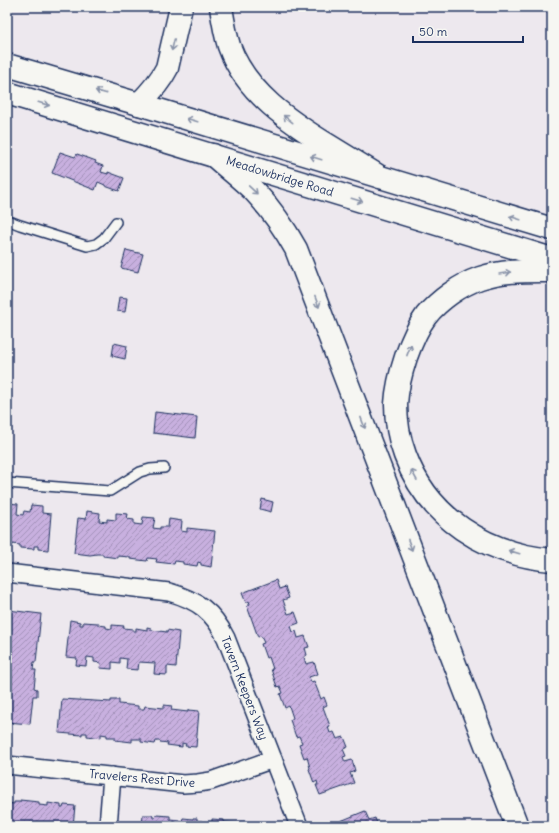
<svg xmlns="http://www.w3.org/2000/svg" width="559" height="833" font-family="Delius,sans-serif">
<style>
.building{fill:url(#building-hatch);stroke:#1b2f5e}
.lines{fill:none;stroke-linecap:round;stroke-linejoin:round}
.lane-casing{stroke:#1b2f5e;stroke-width:12}
.street-casing{stroke:#1b2f5e;stroke-width:20}
.secondary-casing{stroke:#1b2f5e;stroke-width:25}
.highway-casing{stroke:#1b2f5e;stroke-width:25}
.lane{stroke:#f6f6f2;stroke-width:9}
.street{stroke:#f6f6f2;stroke-width:17}
.secondary{stroke:#f6f6f2;stroke-width:22}
.highway{stroke:#f6f6f2;stroke-width:22}
.oneway{stroke:#8892a8}
.labels{text-anchor:middle;dominant-baseline:central;stroke-width:4;stroke-linejoin:round;paint-order:stroke}
.street-label{font-size:12px;fill:#1b2f5e;stroke:#f6f6f2}
</style>
<defs>
<pattern id="building-hatch" width="6" height="6" patternUnits="userSpaceOnUse"><rect width="6" height="6" fill="#c8b0df"/><path d="M-1 1l2-2M0 6l6-6M5 7l2-2" fill="none" stroke="#a290b8"/></pattern>
</defs>
<rect width="100%" height="100%" fill="#ede8ee"/>
<filter id="ink" filterUnits="userSpaceOnUse"><feTurbulence type="fractalNoise" baseFrequency=".025" numOctaves="2"/><feDisplacementMap in="SourceGraphic" scale="8" xChannelSelector="R" yChannelSelector="G"/><feConvolveMatrix kernelMatrix="1 2 1 2 8 2 1 2 1" color-interpolation-filters="sRGB"/></filter>
<g filter="url(#ink)">
<g class="building">
<polygon points="60,152 75,157 77,154 96,161 95,163 103,166 101,172 108,174 108,172 124,178 119,191 105,186 105,185 98,182 95,190 52,173"/>
<polygon points="126,250 143,254 138,272 121,268"/>
<polygon points="119,297 127,298 125,312 117,311"/>
<polygon points="114,343 127,346 125,359 112,356"/>
<polygon points="155,412 197,417 195,438 153,433"/>
<polygon points="262,499 273,502 271,512 260,509"/>
<polygon points="7,503 18,504 17,514 23,515 24,511 30,512 31,505 42,506 42,513 51,514 48,550 38,549 38,546 34,546 34,549 20,548 20,545 12,544 12,547 7,546"/>
<polygon points="87,511 100,513 99,521 107,522 107,519 116,520 116,513 128,514 127,519 134,520 134,524 142,525 143,517 155,518 153,528 160,529 160,527 168,527 169,519 182,521 181,531 187,532 187,528 215,531 211,567 201,565 201,563 198,562 197,566 183,564 183,562 175,561 174,564 156,562 157,559 148,558 147,561 130,559 130,557 118,556 118,558 103,556 103,554 97,554 90,555 74,553 78,518 86,519"/>
<polygon points="276,580 279,589 285,587 289,598 283,600 288,614 295,612 299,623 291,626 293,632 296,631 298,638 305,636 309,647 305,648 307,655 304,657 306,664 314,662 318,674 309,677 311,682 314,681 321,699 324,697 327,705 323,707 330,726 328,727 330,733 334,732 337,739 344,737 348,747 343,749 346,756 343,757 345,762 352,760 355,771 350,773 354,783 320,795 316,785 318,785 317,781 314,783 309,769 310,768 307,757 304,758 299,744 302,743 299,736 296,737 290,720 293,718 289,706 285,708 280,694 283,693 280,686 277,687 271,669 273,669 269,657 266,658 261,644 264,643 261,636 258,637 247,606 250,604 249,601 246,603 242,593"/>
<polygon points="8,610 41,614 36,662 34,662 33,670 36,670 34,688 37,689 37,696 33,696 30,724 7,722"/>
<polygon points="70,620 80,622 80,625 83,625 83,622 98,623 98,625 106,626 106,628 112,629 112,625 124,626 123,628 133,629 133,631 136,631 136,628 147,630 147,627 151,628 151,630 167,632 167,630 179,632 176,667 167,666 167,675 154,674 155,663 139,662 138,670 126,669 127,659 120,658 120,663 112,662 112,669 100,668 101,663 94,662 94,658 87,657 86,666 76,665 77,658 66,657"/>
<polygon points="62,699 111,702 111,700 119,700 119,704 138,706 138,709 144,709 145,706 164,708 164,705 172,706 171,710 188,712 188,710 199,711 196,747 185,746 186,744 182,743 182,747 167,745 168,743 160,742 160,741 156,741 155,744 141,742 141,739 132,739 132,742 115,740 115,737 107,737 107,735 101,734 101,738 87,736 87,733 82,733 82,735 59,733"/>
<polygon points="20,800 39,802 39,805 48,806 48,803 61,805 61,808 63,808 64,805 75,806 73,826 7,826 7,803 14,804 14,802 20,802"/>
<polygon points="365,811 369,820 375,818 378,826 332,826 331,825"/>
<polygon points="143,815 153,815 153,818 155,818 156,815 170,816 170,819 179,820 179,821 182,821 183,818 193,819 193,818 197,818 197,821 202,821 202,823 212,823 212,819 224,820 224,822 240,823 240,822 252,822 252,826 142,826"/>
</g>
<g class="lines">
<g class="lane-casing">
<g id="lane">
<polyline points="7,220 20,225 87,246 96,244 104,238 116,222"/>
<polyline points="7,483 110,491 140,472 150,469 164,468"/>
</g>
</g>
<g class="street-casing">
<g id="street">
<path d="M7,573L169,592C197,600 213,611 226,638L299,826"/>
<polyline points="7,765 183,784 198,783 211,781 273,759"/>
<polyline points="108,826 112,776"/>
</g>
</g>
<g class="secondary-casing">
<g id="secondary">
<polyline points="7,65 139,104 552,229"/>
<polyline points="7,93 552,259"/>
</g>
</g>
<g class="highway-casing">
<g id="highway">
<path d="M221,7C223,20 225,33 229,46C246,93 290,122 331,147C347,157 364,167 380,177"/>
<path d="M139,104C150,93 160,82 167,68L181,7"/>
<path d="M213,155C227,168 242,179 255,192C271,209 285,229 296,249L517,826"/>
<path d="M552,271C527,271 504,270 480,278C460,285 439,300 426,316C417,328 411,343 406,357C401,372 397,388 396,404C396,421 399,439 405,455C428,518 486,554 552,560"/>
</g>
</g>
<use href="#lane" class="lane"/>
<use href="#street" class="street"/>
<use href="#secondary" class="secondary"/>
<use href="#highway" class="highway"/>
</g>
<defs><path id="oneway-shaft" d="M-6 0H5M1.5-3L5.5 0L1.5 3" fill="none" stroke-width="1.6" stroke-linecap="round" stroke-linejoin="round"/></defs>
<g class="oneway">
<use href="#oneway-shaft" transform="translate(173 45) rotate(103)"/>
<use href="#oneway-shaft" transform="translate(101 92) rotate(-164)"/>
<use href="#oneway-shaft" transform="translate(44 104) rotate(16)"/>
<use href="#oneway-shaft" transform="translate(288 119) rotate(-142)"/>
<use href="#oneway-shaft" transform="translate(192 120) rotate(-163)"/>
<use href="#oneway-shaft" transform="translate(316 158) rotate(-163)"/>
<use href="#oneway-shaft" transform="translate(253 190) rotate(43)"/>
<use href="#oneway-shaft" transform="translate(357 200) rotate(17)"/>
<use href="#oneway-shaft" transform="translate(515 218) rotate(-163)"/>
<use href="#oneway-shaft" transform="translate(505 273) rotate(-9)"/>
<use href="#oneway-shaft" transform="translate(317 302) rotate(69)"/>
<use href="#oneway-shaft" transform="translate(409 350) rotate(-69)"/>
<use href="#oneway-shaft" transform="translate(363 423) rotate(69)"/>
<use href="#oneway-shaft" transform="translate(414 475) rotate(-119)"/>
<use href="#oneway-shaft" transform="translate(410 545) rotate(69)"/>
<use href="#oneway-shaft" transform="translate(514 552) rotate(-164)"/>
</g>
</g>
<g class="labels">
<g class="street-label">
<text transform="translate(280 176) rotate(17)">Meadowbridge Road</text>
<text transform="translate(245 688) rotate(69)">Tavern Keepers Way</text>
<text transform="translate(142 778) rotate(5)">Travelers Rest Drive</text>
</g>
</g>
<rect width="559" height="833" fill="none" stroke="#f6f6f2" stroke-width="24"/>
<rect x="12" y="12" width="535" height="809" fill="none" stroke="#1b2f5e" stroke-width="1.5" filter="url(#ink)"/>
<path d="M413 36v6h110v-6" fill="none" stroke="#1b2f5e" stroke-width="2"/>
<text x="419" y="36" font-size="12" fill="#1b2f5e" stroke="#f6f6f2" stroke-width="3" paint-order="stroke">50 m</text>
</svg>
